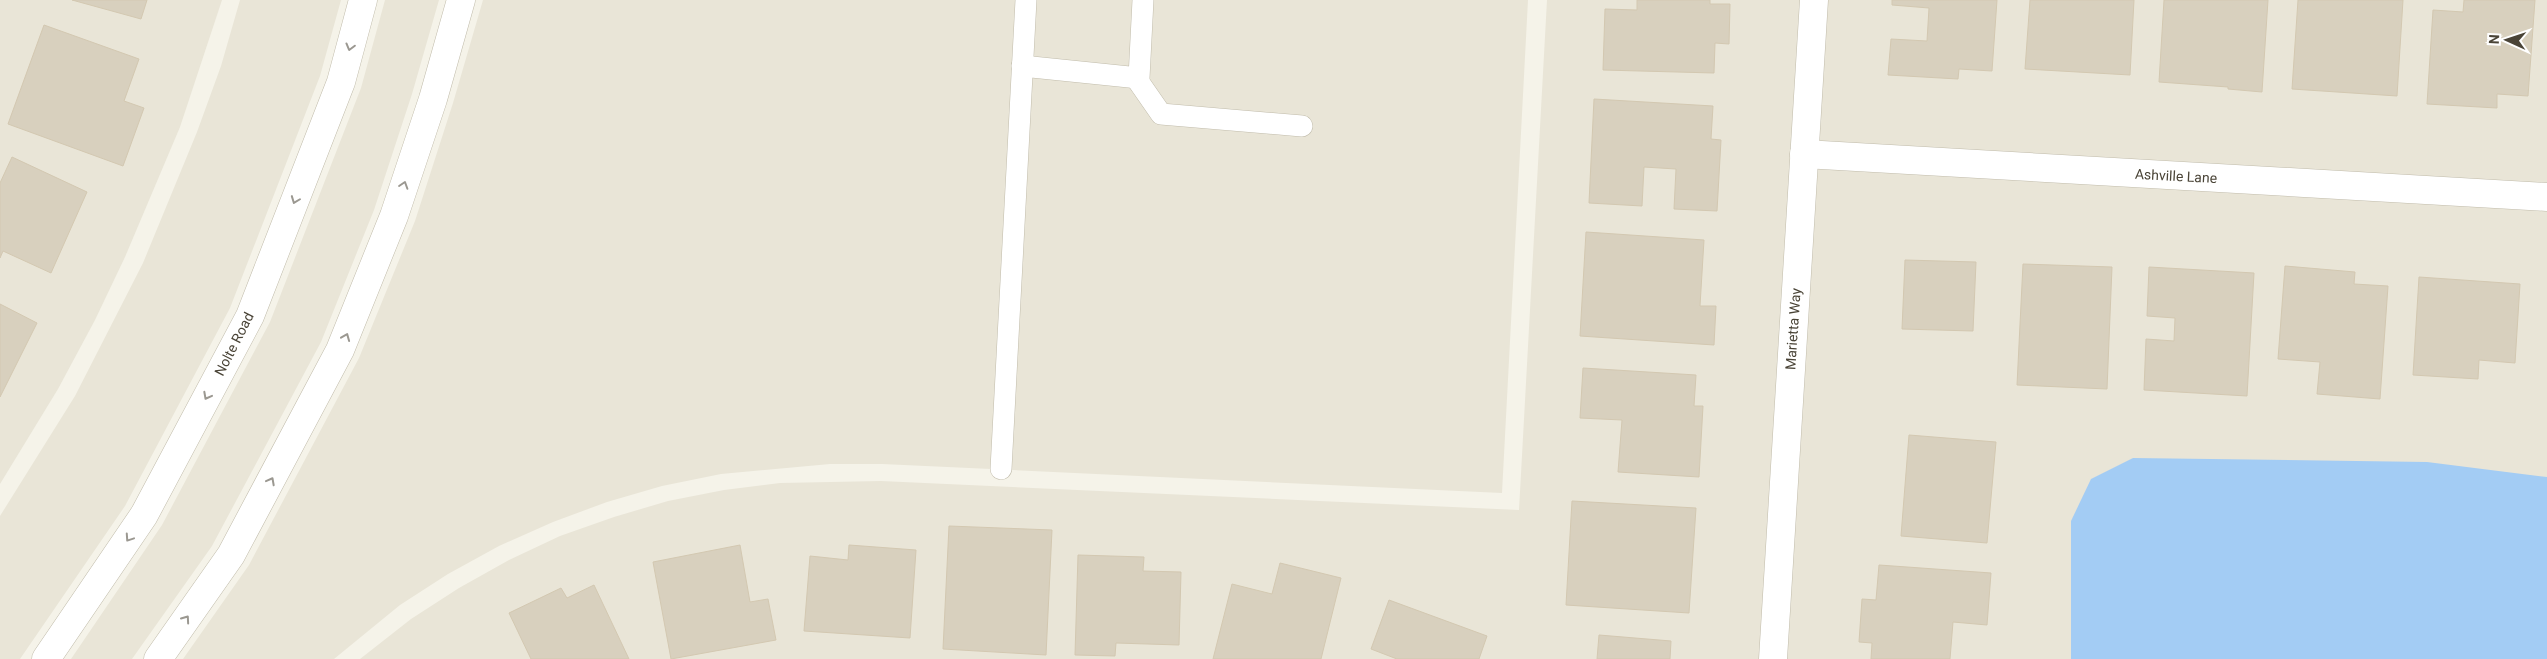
<svg xmlns="http://www.w3.org/2000/svg" width="2547" height="659" font-family="Roboto,sans-serif">
<style>
.residential{fill:#e9e5d7}
.water{fill:#a3ccf4}
.building{fill:#d8d0be;stroke:#d3c8b1}
.lines{fill:none;stroke-linecap:round;stroke-linejoin:round}
.service-casing{stroke:#c1bcab;stroke-width:22}
.minor-casing{stroke:#c1bcab;stroke-width:29}
.tertiary-casing{stroke:#c1bcab;stroke-width:29}
.service{stroke:#fff;stroke-width:21}
.minor{stroke:#fff;stroke-width:28}
.tertiary{stroke:#fff;stroke-width:28}
.oneway{stroke:#9b9891}
.labels{text-anchor:middle;dominant-baseline:central;stroke-width:4;stroke-linejoin:round;paint-order:stroke}
.street-label{font-size:14px;fill:#4a4437;stroke:#fff}
</style>
<rect width="100%" height="100%" fill="#f5f3e9"/>
<g class="residential">
<polygon points="0,0 222,0 180,127 125,257 95,320 58,389 0,484"/>
<polygon points="240,0 341,0 320,76 230,308 125,506 20,659 0,659 0,516 75,396 143,263 197,132 221,66"/>
<polygon points="385,0 439,0 412,94 374,210 321,342 212,546 132,659 71,659 162,525 270,322 361,88"/>
<polygon points="483,0 1528,0 1502,493 882,464 830,464 721,474 662,486 607,502 553,522 499,546 448,574 400,605 334,659 183,659 249,565 359,358 415,221 453,103"/>
<polygon points="1547,0 2547,0 2547,659 360,659 411,619 459,588 509,560 560,536 614,517 668,501 724,490 780,483 881,481 1519,510"/>
</g>
<polygon class="water" points="2133,458 2427,462 2547,477 2547,659 2071,659 2071,521 2091,479"/>
<g class="building">
<polygon points="72,0 147,0 141,19"/>
<polygon points="1637,0 1710,0 1710,4 1730,4 1729,44 1715,43 1714,73 1603,70 1605,9 1637,10"/>
<polygon points="1892,0 1997,0 1992,71 1959,69 1958,79 1888,75 1891,39 1927,41 1929,8 1892,5"/>
<polygon points="2030,0 2134,0 2130,75 2025,69"/>
<polygon points="2164,0 2268,0 2262,92 2228,89 2228,87 2159,82"/>
<polygon points="2298,0 2403,0 2397,96 2292,89"/>
<polygon points="2464,0 2535,0 2528,96 2497,94 2497,108 2427,104 2433,10 2463,12"/>
<polygon points="44,25 139,59 124,101 144,108 123,166 8,124"/>
<polygon points="1594,99 1713,106 1711,139 1721,140 1717,211 1674,209 1676,169 1644,167 1642,206 1589,203"/>
<polygon points="12,157 87,192 51,273 3,251 0,258 0,183"/>
<polygon points="1586,232 1704,240 1700,306 1716,306 1714,345 1580,336"/>
<polygon points="1905,260 1976,262 1973,331 1902,329"/>
<polygon points="2023,264 2112,267 2107,389 2017,385"/>
<polygon points="2285,266 2355,272 2354,284 2388,286 2380,399 2317,394 2320,362 2278,359"/>
<polygon points="2149,267 2254,273 2247,396 2144,390 2146,339 2174,341 2175,318 2147,316"/>
<polygon points="2419,277 2520,284 2515,363 2479,360 2478,379 2413,375"/>
<polygon points="0,304 37,323 0,397"/>
<polygon points="1583,368 1696,375 1694,406 1703,406 1699,477 1618,472 1622,420 1580,418"/>
<polygon points="1909,435 1996,442 1987,543 1901,536"/>
<polygon points="1572,501 1696,508 1689,613 1566,605"/>
<polygon points="949,526 1052,530 1046,655 943,649"/>
<polygon points="740,545 750,602 768,599 776,640 671,659 653,562"/>
<polygon points="849,545 916,550 910,638 804,631 810,556 848,560"/>
<polygon points="1078,555 1144,557 1143,571 1181,572 1179,645 1116,643 1115,656 1075,655"/>
<polygon points="1280,563 1341,578 1321,659 1213,659 1232,584 1272,594"/>
<polygon points="1879,565 1991,573 1987,625 1953,622 1950,659 1871,659 1872,643 1859,642 1862,599 1876,600"/>
<polygon points="594,585 629,659 531,659 509,613 561,588 567,598"/>
<polygon points="1389,600 1487,636 1479,659 1397,659 1371,649"/>
<polygon points="1599,635 1671,641 1670,659 1597,659"/>
</g>
<g class="lines">
<g class="service-casing">
<g id="service">
<polyline points="1022,66 1139,78 1143,0"/>
<polyline points="1136,78 1161,114 1302,126"/>
<polyline points="1001,469 1026,0"/>
</g>
</g>
<g class="minor-casing">
<g id="minor">
<polyline points="1804,154 2547,197"/>
<polyline points="1773,659 1814,0"/>
</g>
</g>
<g class="tertiary-casing">
<g id="tertiary">
<polyline points="46,659 144,515 250,316 341,82 363,0"/>
<polyline points="158,659 231,555 340,350 394,216 433,99 461,0"/>
</g>
</g>
<use href="#service" class="service"/>
<use href="#minor" class="minor"/>
<use href="#tertiary" class="tertiary"/>
</g>
<defs><path id="oneway-chevron" d="M-2-3.5L2.5 0L-2 3.5" fill="none" stroke-width="1.6" stroke-linecap="round" stroke-linejoin="round" transform="scale(1.25)"/></defs>
<g class="oneway">
<use href="#oneway-chevron" transform="translate(350 47) rotate(105)"/>
<use href="#oneway-chevron" transform="translate(404 185) rotate(-72)"/>
<use href="#oneway-chevron" transform="translate(295 200) rotate(111)"/>
<use href="#oneway-chevron" transform="translate(346 337) rotate(-68)"/>
<use href="#oneway-chevron" transform="translate(207 396) rotate(118)"/>
<use href="#oneway-chevron" transform="translate(271 481) rotate(-62)"/>
<use href="#oneway-chevron" transform="translate(129 538) rotate(124)"/>
<use href="#oneway-chevron" transform="translate(186 619) rotate(-55)"/>
</g>
<g class="labels">
<g class="street-label">
<text transform="translate(2176 176) rotate(3)">Ashville Lane</text>
<text transform="translate(1793 329) rotate(-86)">Marietta Way</text>
<text transform="translate(234 344) rotate(-63)">Nolte Road</text>
</g>
</g>
<g transform="translate(2507 40) rotate(273)" stroke="#ffffff" stroke-width="4" paint-order="stroke">
<path d="M0-4L9 19L0 12L-9 19Z" fill="#4a4437"/>
<text y="-8" font-size="14" font-weight="bold" text-anchor="middle" fill="#4a4437">N</text>
</g>
</svg>
